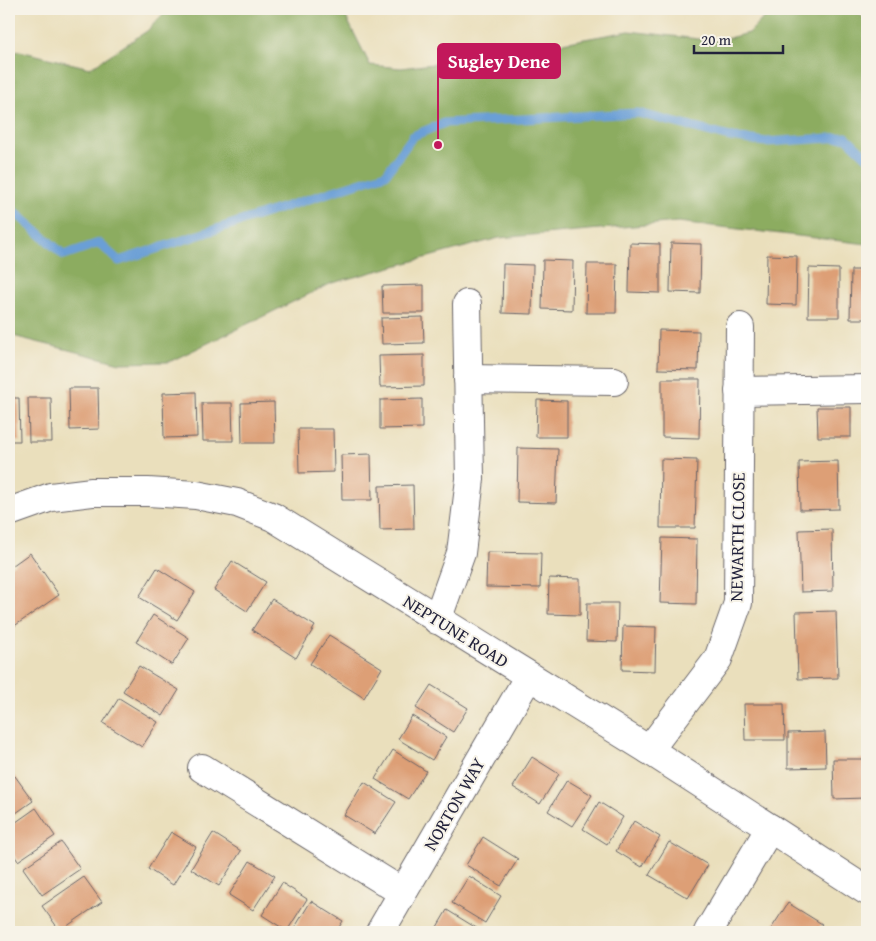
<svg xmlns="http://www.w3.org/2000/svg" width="876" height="941" font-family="'Gentium Book Plus',serif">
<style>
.forest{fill:#8cac60;stroke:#57674e}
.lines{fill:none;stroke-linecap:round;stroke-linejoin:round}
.stream{stroke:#6a9fd6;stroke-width:9}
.building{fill:#dd9f76}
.minor-casing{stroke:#686468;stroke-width:30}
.minor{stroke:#fff;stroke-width:28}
.labels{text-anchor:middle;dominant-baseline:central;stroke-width:4;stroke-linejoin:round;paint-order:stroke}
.street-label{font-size:18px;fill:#22223b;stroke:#f7f3e8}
.leader{fill:none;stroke:#c2185b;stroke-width:2}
.callout-dot{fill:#c2185b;stroke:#f7f3e8;stroke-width:2}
.callout{fill:#c2185b;stroke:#c2185b;stroke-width:2}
.callout-label{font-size:19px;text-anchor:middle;font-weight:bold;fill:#fff}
</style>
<rect width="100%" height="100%" fill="#f7f3e8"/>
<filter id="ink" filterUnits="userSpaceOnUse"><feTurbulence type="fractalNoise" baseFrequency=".02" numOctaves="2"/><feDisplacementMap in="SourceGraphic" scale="10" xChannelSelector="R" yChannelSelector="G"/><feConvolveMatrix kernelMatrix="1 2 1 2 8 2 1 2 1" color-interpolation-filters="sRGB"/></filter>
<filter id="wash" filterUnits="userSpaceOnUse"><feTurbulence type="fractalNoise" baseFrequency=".0096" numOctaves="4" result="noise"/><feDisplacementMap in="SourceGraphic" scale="20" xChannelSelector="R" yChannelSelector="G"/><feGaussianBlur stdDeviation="1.12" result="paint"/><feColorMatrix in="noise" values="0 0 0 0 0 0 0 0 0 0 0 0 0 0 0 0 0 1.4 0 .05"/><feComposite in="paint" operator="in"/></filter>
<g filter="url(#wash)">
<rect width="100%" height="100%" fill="#eadfbc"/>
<polygon class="forest" points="168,9 342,9 370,65 401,68 479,58 629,31 716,41 749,33 772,9 853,9 866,20 867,27 867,244 678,222 499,238 332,283 169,362 120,363 9,335 9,53 20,51 90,68 147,31"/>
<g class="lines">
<polyline class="stream" points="9,207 64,255 99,243 119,261 386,174 413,136 444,123 638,113 730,137 766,142 846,137 867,157"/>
</g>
<g id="blocks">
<g class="building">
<polygon points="630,243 660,244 660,293 629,292"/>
<polygon points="671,243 701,244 700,293 670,292"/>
<polygon points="767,255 797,256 796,305 766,304"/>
<polygon points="543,260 573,261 572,310 542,309"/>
<polygon points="503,264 533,265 532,314 502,313"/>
<polygon points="587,264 617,264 616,313 586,313"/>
<polygon points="809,268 839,269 839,317 808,317"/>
<polygon points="851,270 867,270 867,319 850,319"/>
<polygon points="424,285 424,313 383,313 382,286"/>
<polygon points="423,317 424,343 382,344 381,318"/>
<polygon points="659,330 699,331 698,370 658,369"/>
<polygon points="424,355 424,386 380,387 379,356"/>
<polygon points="662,379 700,379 699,438 662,437"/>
<polygon points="69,388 98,388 99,429 70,430"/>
<polygon points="196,392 197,437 164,438 163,393"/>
<polygon points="9,398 19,398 20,441 9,441"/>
<polygon points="28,398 51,398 52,442 29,442"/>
<polygon points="422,399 422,428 380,429 380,400"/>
<polygon points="537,400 567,401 567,437 536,437"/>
<polygon points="274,402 275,443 242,443 241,403"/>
<polygon points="202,403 232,403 233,441 203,441"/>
<polygon points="817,407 851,407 851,437 818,437"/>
<polygon points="298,429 333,429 334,472 299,473"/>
<polygon points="518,448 558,449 556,503 517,502"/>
<polygon points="371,454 372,500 342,500 341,455"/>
<polygon points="661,459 697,460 695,528 660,528"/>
<polygon points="838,461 839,509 800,510 799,462"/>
<polygon points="413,485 414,529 380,530 379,486"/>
<polygon points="832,529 833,591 801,592 799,530"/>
<polygon points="662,538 697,539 696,604 660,603"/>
<polygon points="487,552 541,553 540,588 486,587"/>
<polygon points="30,553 59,595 13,627 9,621 9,568"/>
<polygon points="232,561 266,582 247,611 214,590"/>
<polygon points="157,568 195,592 177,620 139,597"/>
<polygon points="549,578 580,579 580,615 548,614"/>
<polygon points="272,599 315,626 296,658 252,630"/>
<polygon points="587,603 618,603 617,642 586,641"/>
<polygon points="836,611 838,678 798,679 796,612"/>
<polygon points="153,615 189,638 172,665 136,642"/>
<polygon points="623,626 656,627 655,671 622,670"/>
<polygon points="329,635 382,668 364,698 310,664"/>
<polygon points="139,666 179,690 163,716 123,691"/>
<polygon points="431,685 468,708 453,732 416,708"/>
<polygon points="119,698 158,722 142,747 103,723"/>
<polygon points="744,704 784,704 785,740 745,740"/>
<polygon points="412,716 446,737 432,760 398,739"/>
<polygon points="825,732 826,767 788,768 788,733"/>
<polygon points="393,750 426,771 408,799 375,779"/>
<polygon points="532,757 559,774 540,804 513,787"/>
<polygon points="833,759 865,759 865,798 834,799"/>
<polygon points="15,776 33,801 9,818 9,780"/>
<polygon points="567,780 592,795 572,826 548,811"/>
<polygon points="364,782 396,802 375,834 344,815"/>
<polygon points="599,802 623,817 607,844 583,829"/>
<polygon points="36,808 55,836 18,861 9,848 9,827"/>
<polygon points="634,821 660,837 642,867 616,851"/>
<polygon points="171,832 196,847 173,885 148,869"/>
<polygon points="213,833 241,851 219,886 191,869"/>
<polygon points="483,837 518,859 501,886 466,865"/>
<polygon points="61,842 80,869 42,895 23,868"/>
<polygon points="669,842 708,865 688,898 649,875"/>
<polygon points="250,861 275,876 253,910 229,895"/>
<polygon points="469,876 501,896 485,923 452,903"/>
<polygon points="84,877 102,902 60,931 42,906"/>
<polygon points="282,883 307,899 287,931 262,915"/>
<polygon points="311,901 343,921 336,932 292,932"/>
<polygon points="788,903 822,924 816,932 769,932"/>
<polygon points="447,910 478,929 476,932 434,932"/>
</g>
</g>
</g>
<g filter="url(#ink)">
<use href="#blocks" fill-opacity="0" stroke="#686468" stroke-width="1"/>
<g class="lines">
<g class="minor-casing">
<g id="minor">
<polyline points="468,379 614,381"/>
<polyline points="739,391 867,389"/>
<polyline points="9,512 51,497 92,492 148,492 196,495 237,503 273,517 649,750 867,891"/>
<polyline points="437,620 461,553 470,479 467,304"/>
<polyline points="649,750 718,659 738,603 740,327"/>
<polyline points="202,768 402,892"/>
<polyline points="380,932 529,676"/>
<polyline points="708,932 770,828"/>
</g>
</g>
<use href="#minor" class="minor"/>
</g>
</g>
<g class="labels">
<g class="street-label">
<text transform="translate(737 537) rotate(-89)">NEWARTH CLOSE</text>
<text transform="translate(456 631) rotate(32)">NEPTUNE ROAD</text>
<text transform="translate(454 804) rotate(-60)">NORTON WAY</text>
</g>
</g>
<path class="leader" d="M438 145L438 61"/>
<circle class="callout-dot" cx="438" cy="145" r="5"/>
<rect class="callout" x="438" y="44" width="122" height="34" rx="5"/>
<g class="callout-label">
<text x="499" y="68">Sugley Dene</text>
</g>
<rect width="876" height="941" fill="none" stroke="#f7f3e8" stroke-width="30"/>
<path d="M694 45v8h89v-8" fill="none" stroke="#22223b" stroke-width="2.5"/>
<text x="701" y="45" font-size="15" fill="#22223b" stroke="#f7f3e8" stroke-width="4" paint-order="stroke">20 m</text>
</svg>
